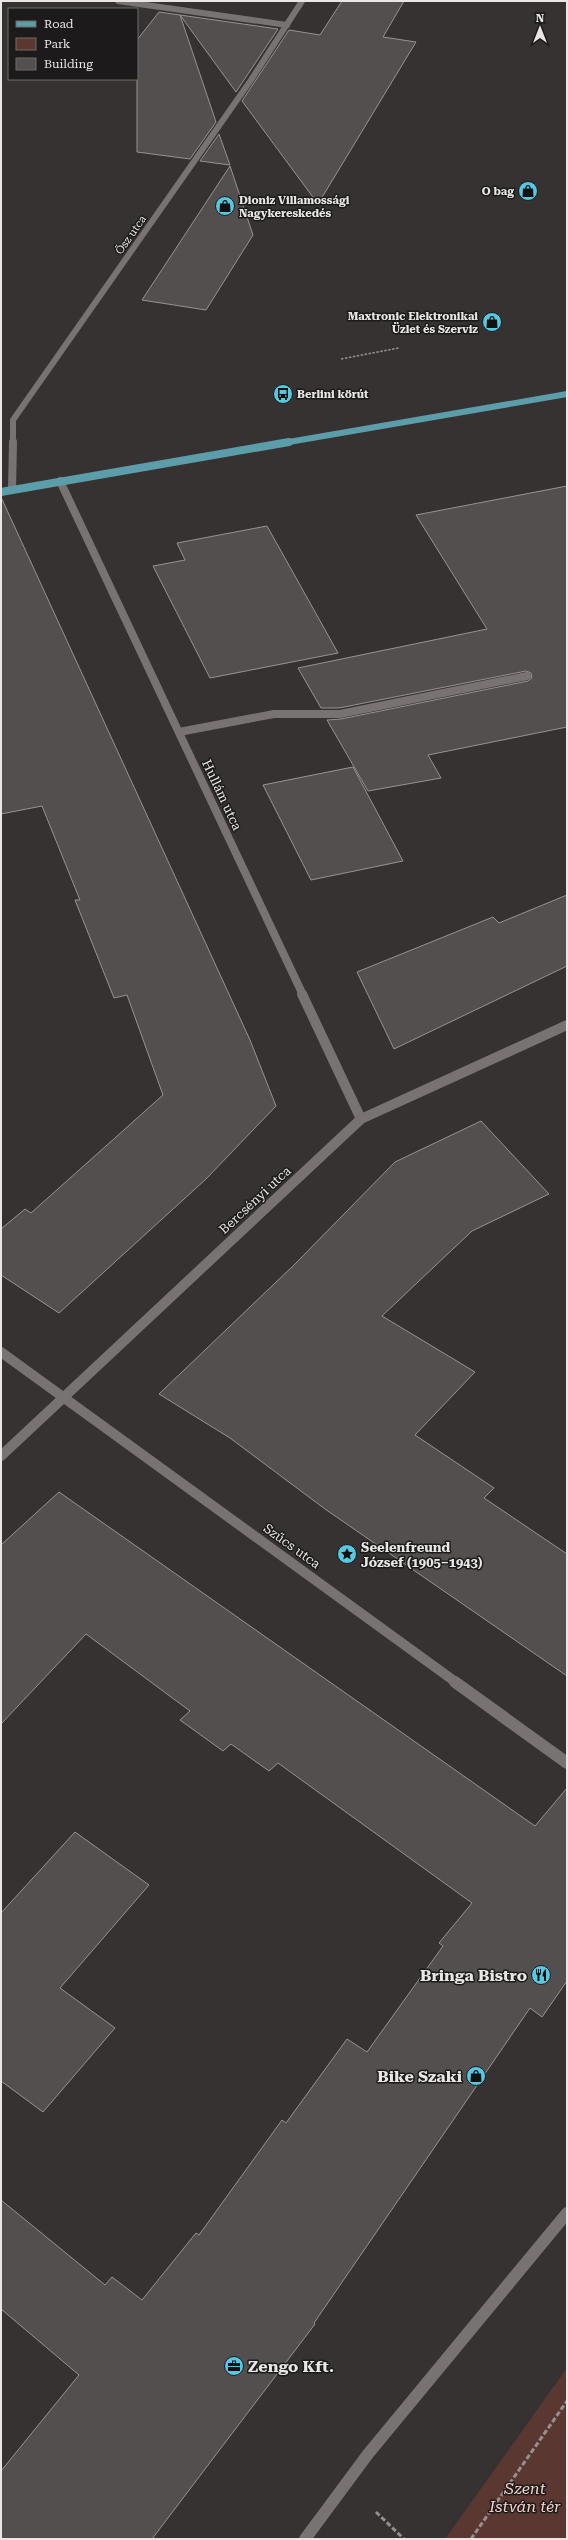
<svg xmlns="http://www.w3.org/2000/svg" width="568" height="2540" font-family="'Roboto Serif',serif">
<style>
.green{fill:#5b3731}
.building{fill:#534f4e;stroke:#989392}
.lines{fill:none;stroke-linecap:round;stroke-linejoin:round}
.path-far1{stroke:#94908f;stroke-width:1.5;stroke-dasharray:2.5 1.5;stroke-linecap:butt}
.path{stroke:#94908f;stroke-width:3;stroke-dasharray:5 2.5;stroke-linecap:butt}
.minor-far3{stroke:#787372;stroke-width:6}
.minor-far2{stroke:#787372;stroke-width:8}
.minor-far1{stroke:#787372;stroke-width:10}
.minor{stroke:#787372;stroke-width:12}
.major-far1{stroke:#5c9daa;stroke-width:6}
.major{stroke:#5c9daa;stroke-width:8}
.labels{text-anchor:middle;dominant-baseline:central;stroke-width:3;stroke-linejoin:round;paint-order:stroke}
.far-poi-label{font-size:11px;font-weight:bold;fill:#e9e6e5;stroke:#1c1a1a;text-anchor:end}
.far-street-label{font-size:11px;fill:#e9e6e5;stroke:#1c1a1a}
.street-label{font-size:13px;fill:#e9e6e5;stroke:#1c1a1a}
.poi-label{font-size:13px;font-weight:bold;fill:#e9e6e5;stroke:#1c1a1a;text-anchor:start}
.near-poi-label{font-size:16px;font-weight:bold;fill:#e9e6e5;stroke:#1c1a1a;text-anchor:end}
.near-park-label{font-size:16px;font-style:italic;fill:#f5d1ca;stroke:#1c1a1a}
</style>
<rect width="100%" height="100%" fill="#363231"/>
<polygon class="green" points="567,2368 567,2539 445,2539"/>
<g class="building">
<polygon points="342,1 404,1 383,37 416,42 318,204 242,101 289,30 320,35"/>
<polygon points="159,12 180,15 216,122 190,159 137,152 137,40"/>
<polygon points="180,15 278,29 236,92"/>
<polygon points="219,134 230,165 200,161"/>
<polygon points="230,166 253,235 206,310 142,300"/>
<polygon points="567,486 567,727 428,755 441,778 368,791 327,720 341,719 528,681 532,678 531,673 526,671 339,708 321,708 298,668 487,629 416,515"/>
<polygon points="1,497 250,1040 276,1106 206,1179 59,1313 1,1275 1,1229 25,1209 31,1213 163,1095 127,995 114,998 75,900 80,900 42,806 1,814"/>
<polygon points="267,526 338,653 210,678 153,566 185,560 177,543"/>
<polygon points="353,767 403,861 311,880 263,785"/>
<polygon points="567,895 567,966 394,1049 357,972 493,917 499,923"/>
<polygon points="481,1121 549,1194 472,1231 382,1316 475,1372 415,1435 494,1488 484,1498 567,1554 567,1676 325,1509 230,1438 159,1394 295,1264 395,1162"/>
<polygon points="59,1492 535,1826 567,1788 567,1981 542,2017 530,2008 314,2323 315,2324 152,2539 1,2539 1,2471 79,2375 1,2309 1,2200 105,2285 112,2277 142,2300 196,2233 199,2235 282,2120 286,2123 347,2039 367,2052 443,1946 439,1943 472,1903 278,1763 269,1771 231,1744 223,1751 180,1720 190,1711 86,1634 1,1724 1,1545"/>
<polygon points="75,1832 149,1885 60,1988 115,2028 43,2112 1,2081 1,1913"/>
</g>
<g class="lines">
<polyline class="path-far1" points="341,359 399,348"/>
<g class="path">
<polyline points="376,2512 404,2539"/>
<polyline points="471,2539 567,2401"/>
</g>
<g class="minor-far3">
<polyline points="118,1 287,25"/>
<polyline points="13,443 13,420 251,80 302,1"/>
</g>
<g class="minor-far2">
<polyline points="60,481 303,995"/>
<polyline points="12,490 13,442"/>
<polyline points="179,732 274,714 340,714 527,676"/>
</g>
<g class="minor-far1">
<polyline points="302,994 361,1119"/>
<polyline points="1,1352 457,1683"/>
<polyline points="1,1456 361,1119 567,1025"/>
</g>
<g class="minor">
<polyline points="455,1682 567,1763"/>
<polyline points="305,2539 368,2454 567,2213"/>
</g>
<polyline class="major-far1" points="283,443 567,394"/>
<polyline class="major" points="1,492 289,442"/>
</g>
<defs>
<g id="shop-disc" transform="scale(1)"><circle r="9.5" fill="#56c9e0" stroke="#1c1a1a"/><path d="M-5-2.5h2.3a2.7 3.5 0 0 1 5.4 0H5L5.5 6h-11ZM-1.5-2.5h3a1.5 2.3 0 0 0-3 0Z" fill="#111"/></g>
<g id="bus-disc" transform="scale(1)"><circle r="9.5" fill="#56c9e0" stroke="#1c1a1a"/><path d="M-5-6H5V4H4V6H2V4H-2V6H-4V4H-5ZM-3.5-4V0h7V-4ZM-3.5 1.2v1.5H-2V1.2ZM2 1.2v1.5H3.5V1.2Z" fill="#111"/></g>
<g id="sight-disc" transform="scale(1)"><circle r="9.5" fill="#56c9e0" stroke="#1c1a1a"/><path d="M0-6L1.8-2.2L6-1.7L2.9 1.2L3.7 5.4L0 3.3L-3.7 5.4L-2.9 1.2L-6-1.7L-1.8-2.2Z" fill="#111"/></g>
<g id="restaurant-disc" transform="scale(1)"><circle r="9.5" fill="#56c9e0" stroke="#1c1a1a"/><path d="M-5-6h1v4h1v-4h1v4h1v-4h1v5L-1.5 .5V6h-2V.5L-5-1ZM5-6V6H3V1.5H1.5Q1.5-4 5-6Z" fill="#111"/></g>
<g id="office-disc" transform="scale(1)"><circle r="9.5" fill="#56c9e0" stroke="#1c1a1a"/><path d="M-6-3h4V-5.5h4V-3h4V5H-6ZM-1-4.5V-3h2v-1.5ZM-6 0V1H6V0Z" fill="#111"/></g>
</defs>
<g fill-rule="evenodd">
<use href="#shop-disc" x="528" y="191"/>
<use href="#shop-disc" x="225" y="206"/>
<use href="#shop-disc" x="492" y="322"/>
<use href="#bus-disc" x="283" y="394"/>
<use href="#sight-disc" x="347" y="1554"/>
<use href="#restaurant-disc" x="541" y="1975"/>
<use href="#shop-disc" x="476" y="2076"/>
<use href="#office-disc" x="234" y="2366"/>
</g>
<g class="labels">
<g class="far-poi-label">
<text x="514" y="191">O bag</text>
<text x="239" y="200" text-anchor="start">Dioniz Villamossági<tspan x="239" dy="13">Nagykereskedés</tspan></text>
<text x="478" y="316">Maxtronic Elektronikai<tspan x="478" dy="13">Üzlet és Szerviz</tspan></text>
<text x="297" y="394" text-anchor="start">Berlini körút</text>
</g>
<g class="far-street-label">
<text transform="translate(131 235) rotate(-55)">Ősz utca</text>
</g>
<g class="street-label">
<text transform="translate(222 795) rotate(65)">Hullám utca</text>
<text transform="translate(255 1200) rotate(-43)">Bercsényi utca</text>
<text transform="translate(292 1546) rotate(36)">Szűcs utca</text>
</g>
<g class="poi-label">
<text x="361" y="1547">Seelenfreund<tspan x="361" dy="15">József (1905–1943)</tspan></text>
</g>
<g class="near-poi-label">
<text x="527" y="1975">Bringa Bistro</text>
<text x="462" y="2076">Bike Szaki</text>
<text x="248" y="2366" text-anchor="start">Zengo Kft.</text>
</g>
<g class="near-park-label">
<text x="525" y="2488">Szent<tspan x="525" dy="18">István tér</tspan></text>
</g>
</g>
<rect width="568" height="2540" fill="none" stroke="#e9e6e5" stroke-width="4"/>
<rect x="8" y="8" width="130" height="72" fill="#1c1a1a" stroke="#6e6c6b"/>
<rect x="16" y="21" width="20" height="6" fill="#5c9daa" stroke="#6e6c6b"/>
<text x="44" y="28" font-size="12" fill="#e9e6e5">Road</text>
<rect x="16" y="38" width="20" height="12" fill="#5b3731" stroke="#6e6c6b"/>
<text x="44" y="48" font-size="12" fill="#e9e6e5">Park</text>
<rect x="16" y="58" width="20" height="12" fill="#534f4e" stroke="#6e6c6b"/>
<text x="44" y="68" font-size="12" fill="#e9e6e5">Building</text>
<g transform="translate(540 28)" stroke="#1c1a1a" stroke-width="3" paint-order="stroke">
<path d="M0-3L7 15L0 10L-7 15Z" fill="#e9e6e5"/>
<text y="-6" font-size="11" font-weight="bold" text-anchor="middle" fill="#e9e6e5">N</text>
</g>
</svg>
